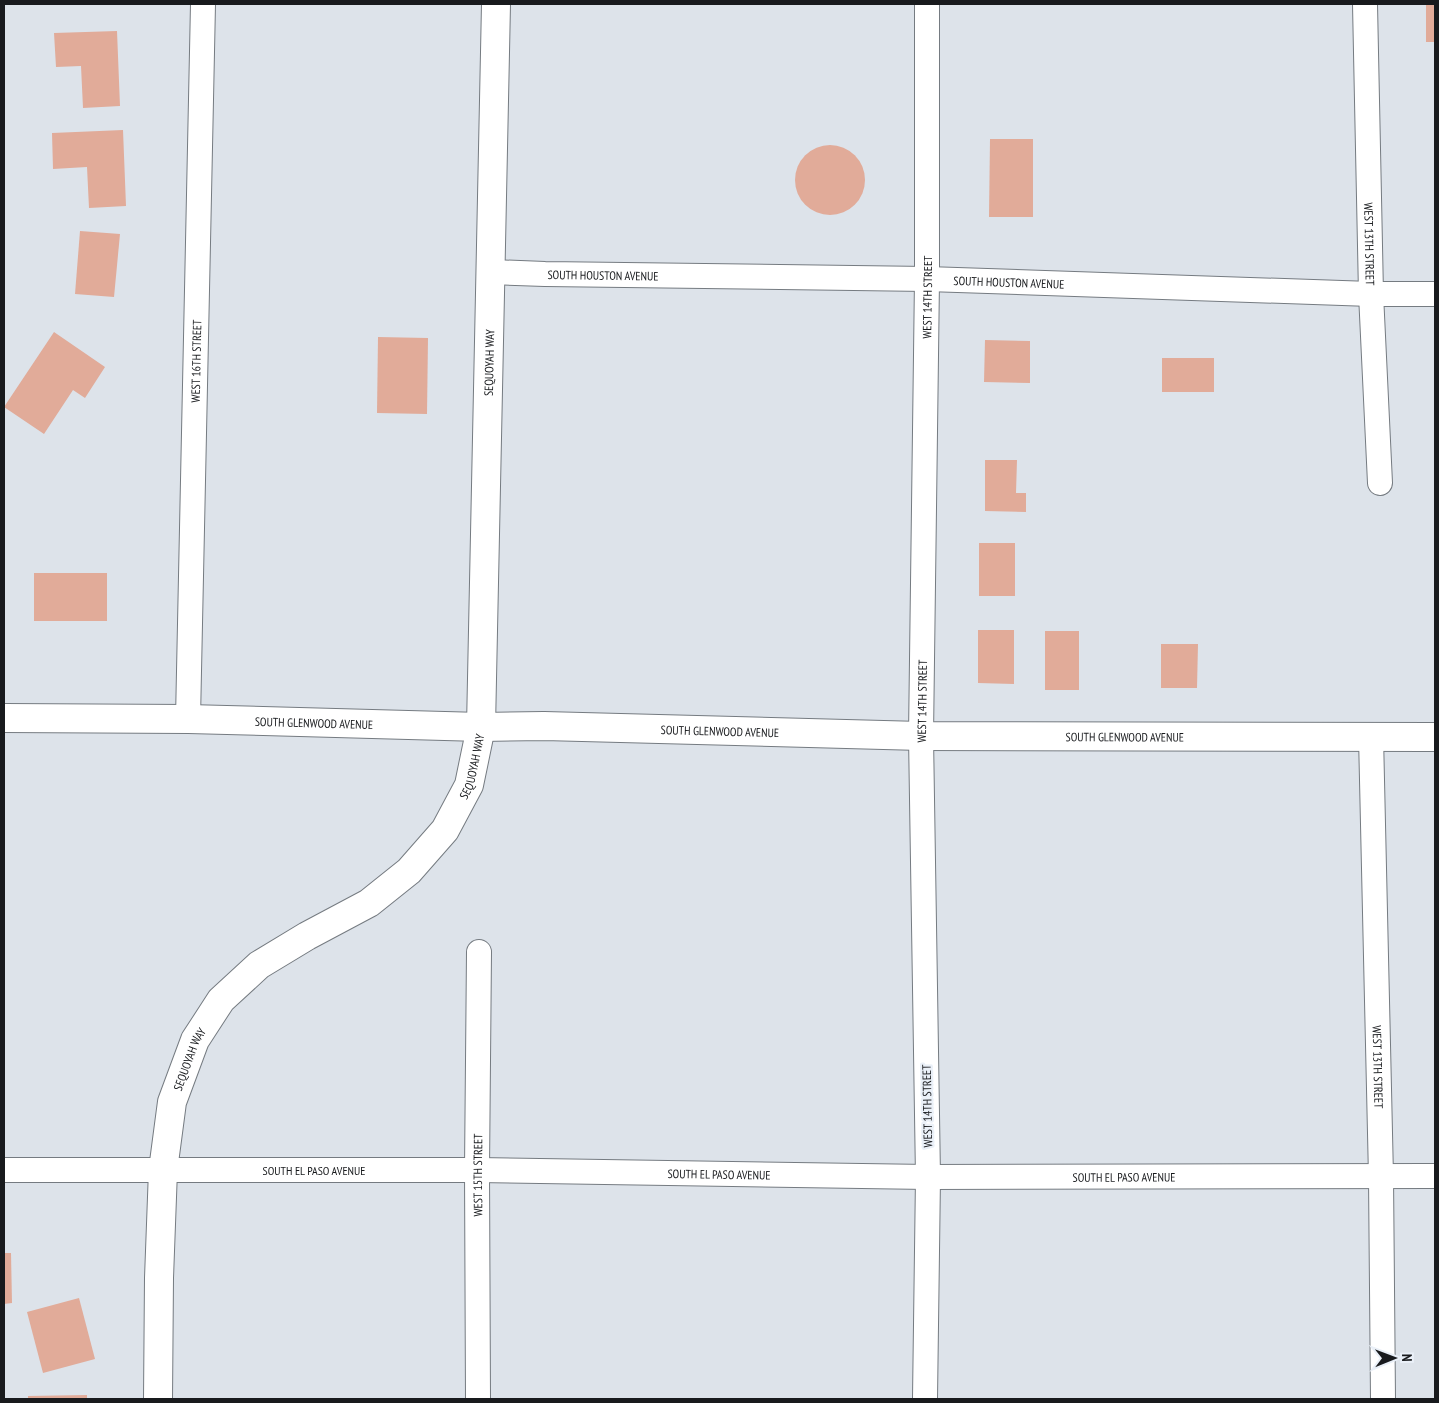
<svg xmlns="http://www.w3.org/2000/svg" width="1439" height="1403" font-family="'PT Sans Narrow',sans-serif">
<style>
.building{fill:#e1ab99}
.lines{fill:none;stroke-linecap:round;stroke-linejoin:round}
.street-casing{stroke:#757b81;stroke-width:26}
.secondary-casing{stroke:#757b81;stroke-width:30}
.street{stroke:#fff;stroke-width:24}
.secondary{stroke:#fff;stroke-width:28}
.labels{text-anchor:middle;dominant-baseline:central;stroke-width:4.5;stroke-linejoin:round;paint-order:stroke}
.street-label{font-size:12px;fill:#181a1d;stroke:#eaf0f8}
</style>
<rect width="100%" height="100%" fill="#dde3ea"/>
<g class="building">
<rect x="1426" y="4" width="9" height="38"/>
<polygon points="117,31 120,106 83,108 81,66 56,67 54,33"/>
<polygon points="123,130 126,206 89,208 87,167 53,169 52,133"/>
<polygon points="990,139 1033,139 1033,217 989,217"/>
<circle cx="830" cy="180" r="35"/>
<polygon points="80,231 120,234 114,297 75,294"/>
<polygon points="54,332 105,367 85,398 73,390 44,434 4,407"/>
<polygon points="378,337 428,338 427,414 377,413"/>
<polygon points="985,340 1030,341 1030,383 984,382"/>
<rect x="1162" y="358" width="52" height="34"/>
<polygon points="985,460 1017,460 1016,493 1026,493 1026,512 985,511"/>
<rect x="979" y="543" width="36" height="53"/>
<rect x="34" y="573" width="73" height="48"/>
<polygon points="978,630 1014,630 1014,684 978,683"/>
<rect x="1045" y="631" width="34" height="59"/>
<polygon points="1161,644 1198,644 1197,688 1161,688"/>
<polygon points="4,1253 11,1253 12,1303 4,1304"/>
<polygon points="79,1298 95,1359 43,1373 27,1312"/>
<polygon points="87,1395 87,1399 28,1399 28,1396"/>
</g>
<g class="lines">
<g class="street-casing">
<g id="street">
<path id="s1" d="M1365,4L1371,294L1380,483"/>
<path id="s2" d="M491,272L545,274L927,279L1371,294H1435"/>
<path id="s3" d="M188,719L203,4"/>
<path id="s4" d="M1371,736L1381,1177L1383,1399"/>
<path id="s5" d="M4,1170H477L928,1177L1435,1176"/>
<path id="s6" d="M478,1399L477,1170L479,952"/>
<path id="s7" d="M925,1399L928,1177L921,736L927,279V4"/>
</g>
</g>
<g class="secondary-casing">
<g id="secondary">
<path id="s8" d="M4,718L188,719L481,727L544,726L921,736L1435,737"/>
<path id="s9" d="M158,1399L159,1278L163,1170L172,1102L195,1040L221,1000L259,965L307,936L369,903L409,871L445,830L469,785L481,727L496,4"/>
</g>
</g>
<use href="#street" class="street"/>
<use href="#secondary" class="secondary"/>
</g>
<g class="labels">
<g class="street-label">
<text stroke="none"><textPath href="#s1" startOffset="240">WEST 13TH STREET</textPath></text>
<text stroke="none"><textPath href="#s2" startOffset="112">SOUTH HOUSTON AVENUE</textPath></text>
<text stroke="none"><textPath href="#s2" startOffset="518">SOUTH HOUSTON AVENUE</textPath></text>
<text stroke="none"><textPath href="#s7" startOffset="1102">WEST 14TH STREET</textPath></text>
<text stroke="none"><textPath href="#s3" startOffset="358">WEST 16TH STREET</textPath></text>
<text stroke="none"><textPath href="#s9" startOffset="1170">SEQUOYAH WAY</textPath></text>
<text stroke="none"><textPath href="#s7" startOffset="698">WEST 14TH STREET</textPath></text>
<text stroke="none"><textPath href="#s8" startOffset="310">SOUTH GLENWOOD AVENUE</textPath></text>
<text stroke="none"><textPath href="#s8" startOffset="716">SOUTH GLENWOOD AVENUE</textPath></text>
<text stroke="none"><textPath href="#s8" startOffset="1121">SOUTH GLENWOOD AVENUE</textPath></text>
<text stroke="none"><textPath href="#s9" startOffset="765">SEQUOYAH WAY</textPath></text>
<text stroke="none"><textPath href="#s9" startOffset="344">SEQUOYAH WAY</textPath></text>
<text stroke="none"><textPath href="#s4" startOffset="331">WEST 13TH STREET</textPath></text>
<text transform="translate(927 1106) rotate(-91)">WEST 14TH STREET</text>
<text stroke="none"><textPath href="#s5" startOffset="310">SOUTH EL PASO AVENUE</textPath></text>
<text stroke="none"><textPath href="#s5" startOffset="715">SOUTH EL PASO AVENUE</textPath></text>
<text stroke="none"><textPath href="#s6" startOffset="224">WEST 15TH STREET</textPath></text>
<text stroke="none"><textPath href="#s5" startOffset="1120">SOUTH EL PASO AVENUE</textPath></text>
</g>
</g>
<rect width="1439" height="1403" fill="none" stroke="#181a1d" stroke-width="10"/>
<g transform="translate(1394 1358) rotate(89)" stroke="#eaf0f8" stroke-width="4" paint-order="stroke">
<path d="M0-4L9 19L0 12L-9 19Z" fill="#181a1d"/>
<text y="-8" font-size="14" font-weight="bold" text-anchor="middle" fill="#181a1d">N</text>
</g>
</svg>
